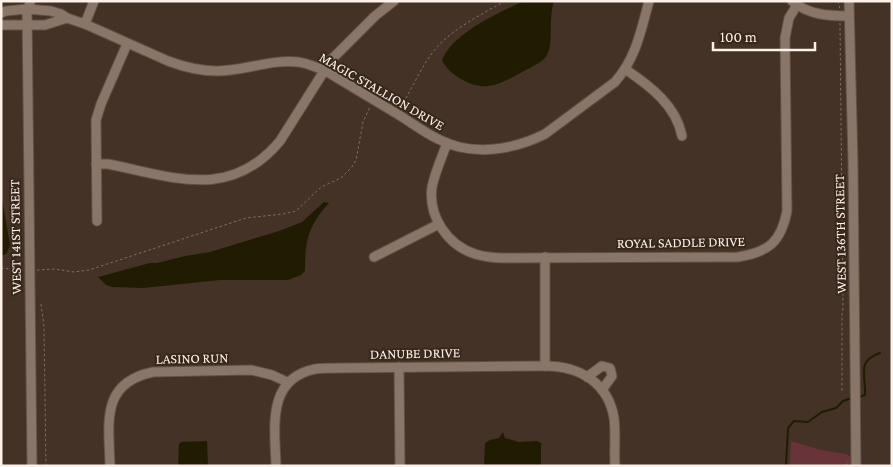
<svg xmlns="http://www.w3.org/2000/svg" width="893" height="467" font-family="'Crimson Pro',serif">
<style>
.green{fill:#69333a}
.water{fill:#201c02}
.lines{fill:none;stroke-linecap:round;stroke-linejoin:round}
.stream{stroke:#201c02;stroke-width:2}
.minor-casing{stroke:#605146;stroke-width:11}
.path{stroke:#807065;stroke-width:1;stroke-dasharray:2.5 2.5;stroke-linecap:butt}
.minor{stroke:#8a7668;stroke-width:9}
.labels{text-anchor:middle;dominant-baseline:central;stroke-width:4;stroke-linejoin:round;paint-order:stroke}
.street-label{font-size:14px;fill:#fdf1ea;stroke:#38281b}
</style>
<rect width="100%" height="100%" fill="#433225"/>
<polygon class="green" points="791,441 821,450 846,454 853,458 853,466 790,466"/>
<g class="water">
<path d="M524,1H554C548,18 554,43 547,55C543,62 533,66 526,70C502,83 486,94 461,79C453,74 446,69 442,60C453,33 498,13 524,1Z"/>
<polygon points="1,192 10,245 7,253 4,255 1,255"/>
<path d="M324,202L329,203C308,226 305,241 305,271L301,275L288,280H220L143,288L112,287L106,285L98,277L150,263H157L185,256L210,252L279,231L302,222Z"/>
<polygon points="503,432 505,438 519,442 537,441 541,443 541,466 484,466 485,443 490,440 499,438"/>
<polygon points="207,441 208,466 178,466 179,444 181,442"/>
</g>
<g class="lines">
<g class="stream">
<path d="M859,397L865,395C866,375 856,361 880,353"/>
<polyline points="786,466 788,428 794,421 808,422 822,412 836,408 843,401 852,398"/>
</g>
<g class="minor-casing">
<g id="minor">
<polyline points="30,1 30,4 27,9 32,466"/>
<path d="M792,1C809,15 828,16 849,16"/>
<polyline points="849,1 853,163 856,466"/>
<path d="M1,13L6,11L27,9L51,11L61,14L67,18L85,24L168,61C184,67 200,71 217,71C244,71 271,59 298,62C307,63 315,67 324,70C349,85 374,100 399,115C412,123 425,133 438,139C472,157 513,150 545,134L615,82C636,58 641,31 649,1"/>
<polyline points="85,24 94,1"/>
<polyline points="1,25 45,25 67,18"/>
<path d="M625,69C650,86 676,105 682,136"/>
<path d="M447,143C442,157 435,172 432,187C428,216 447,245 475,254C485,257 495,258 505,258L738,257C769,252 781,242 787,211L785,38L789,18L797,5"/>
<path d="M96,164H108C173,177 230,201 280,141L331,60L375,16L394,1"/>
<polyline points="97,221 96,120 101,104 127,44"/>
<polyline points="374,257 439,224"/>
<polyline points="545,257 545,366"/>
<polyline points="399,367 400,466"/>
<polyline points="587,377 602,366 610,368 612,376 602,390"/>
<path d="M110,466C109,423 100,383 153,372L251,370L272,375L287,382"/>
<path d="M276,466C275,428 266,379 315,369C323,368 333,368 342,368L545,366C579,366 608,382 614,418C616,433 614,450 615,466"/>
</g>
</g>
<g class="path">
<polyline points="838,1 840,9"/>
<polyline points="840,23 843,308 842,315 842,392"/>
<path d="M401,107C411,90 419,72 430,56C447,31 479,16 505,1"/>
<polyline points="1,268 23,270"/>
<polyline points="37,270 55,269 74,272 89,270 246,218 283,214 296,211 321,187 341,178 352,167 356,160 363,122 370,107"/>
<polyline points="41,304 44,326 46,466"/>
<polyline points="846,466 848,461"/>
</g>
<use href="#minor" class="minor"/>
</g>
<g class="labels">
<g class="street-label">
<text transform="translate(382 91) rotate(30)">MAGIC STALLION DRIVE</text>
<text transform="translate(840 234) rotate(-91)">WEST 136TH STREET</text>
<text transform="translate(15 237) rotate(-91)">WEST 141ST STREET</text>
<text transform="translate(681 242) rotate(-1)">ROYAL SADDLE DRIVE</text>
<text transform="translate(415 353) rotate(-1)">DANUBE DRIVE</text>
<text transform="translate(192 358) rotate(-1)">LASINO RUN</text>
</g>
</g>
<rect width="893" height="467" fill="none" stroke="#fdf1ea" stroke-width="5"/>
<path d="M713 42v8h102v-8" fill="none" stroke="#fdf1ea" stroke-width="2.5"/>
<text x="720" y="42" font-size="15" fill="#fdf1ea" stroke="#38281b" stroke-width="4" paint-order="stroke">100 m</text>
</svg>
